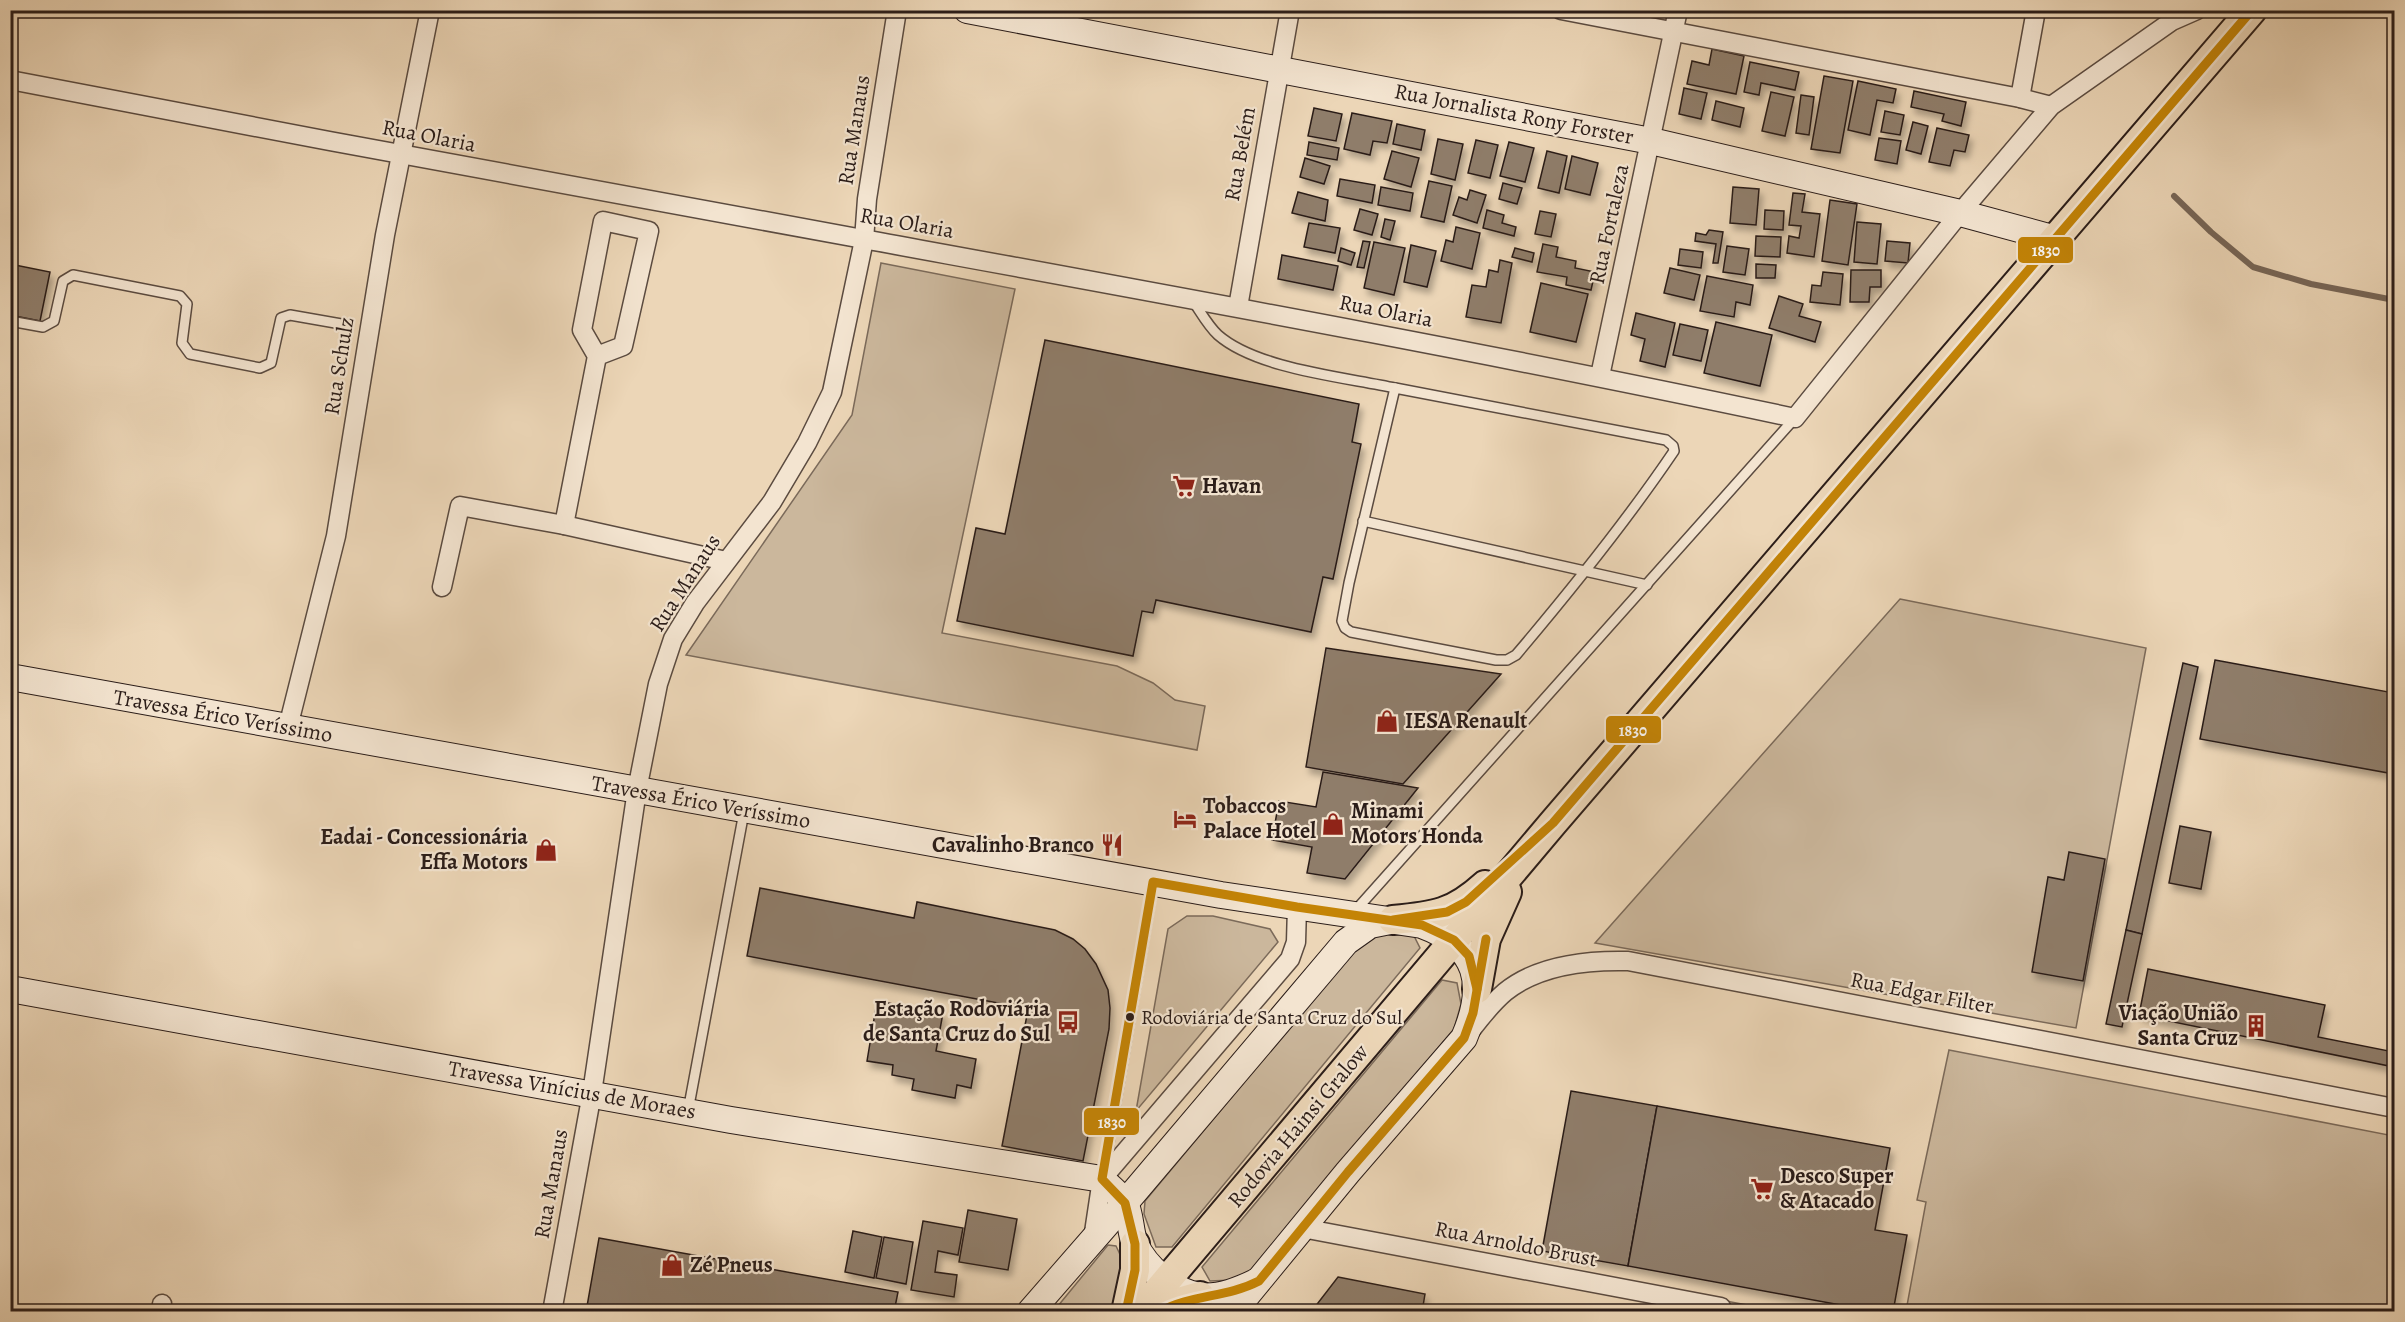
<svg xmlns="http://www.w3.org/2000/svg" width="2405" height="1322" font-family="Alegreya,serif">
<style>
.green{fill:#cbb79c;stroke:#7b6a5a;stroke-width:1.5}
.lines{fill:none;stroke-linecap:round;stroke-linejoin:round}
.stream{stroke:#776657;stroke-width:6}
.building{fill:#8f7d6b;stroke:#2b1d19;stroke-width:1.5;filter:url(#shadow)}
.lane-casing{stroke:#5b4b40;stroke-width:12}
.street-casing{stroke:#5b4b40;stroke-width:21}
.secondary-casing{stroke:#2b1d19;stroke-width:28}
.primary-casing{stroke:#2b1d19;stroke-width:32}
.lane{stroke:#f3e4d0;stroke-width:9}
.street{stroke:#f3e4d0;stroke-width:18}
.secondary{stroke:#f3e4d0;stroke-width:26}
.primary{stroke:#ecd6b7;stroke-width:28}
.bus-1-casing{stroke:#f3e4d0;stroke-width:14}
.bus-1{stroke:#c48406;stroke-width:9}
.bus-dot{fill:#2b1d19;stroke:#f3e4d0;stroke-width:2}
.labels{text-anchor:middle;dominant-baseline:central;stroke-width:4.5;stroke-linejoin:round;paint-order:stroke}
.bus-label{font-size:20px;fill:#2b1d19;stroke:#f3e4d0;text-anchor:start}
.street-label{font-size:22px;fill:#2b1d19;stroke:#f3e4d0}
.poi-label{font-size:22px;font-weight:bold;fill:#2b1d19;stroke:#f3e4d0;text-anchor:start}
.line-badge{stroke:#f3e4d0;stroke-width:2}
.badge-label{font-size:16px;text-anchor:middle;font-weight:bold;fill:#fff}
</style>
<defs>
<filter id="shadow"><feDropShadow dx="3.5" dy="6" stdDeviation="3" flood-color="#0004"/></filter>
</defs>
<rect width="100%" height="100%" fill="#ecd6b7"/>
<filter id="stains"><feTurbulence type="fractalNoise" baseFrequency=".00333" numOctaves="4"/><feColorMatrix values="0 0 0 0 .2 0 0 0 0 .09 0 0 0 0 .02 0 0 0 .5 -.17"/></filter>
<radialGradient id="worn" r=".72"><stop offset=".6" stop-color="#630" stop-opacity="0"/><stop offset="1" stop-color="#630" stop-opacity=".3"/></radialGradient>
<g class="green">
<polygon points="881,263 1015,289 942,633 1117,666 1153,683 1175,700 1205,706 1197,750 686,655 852,415"/>
<polygon points="1900,599 2146,648 2076,1028 1595,943"/>
<polygon points="1187,916 1213,916 1270,929 1278,942 1136,1111 1168,929"/>
<polygon points="1383,932 1414,936 1420,948 1172,1247 1156,1247 1144,1214 1145,1201 1362,941"/>
<polygon points="1442,980 1457,983 1461,1004 1454,1029 1252,1270 1233,1280 1210,1281 1202,1267"/>
<polygon points="1949,1050 2394,1136 2394,1311 1906,1311 1926,1202 1917,1200"/>
<path d="M1108,1245L1116,1246C1130,1272 1121,1287 1110,1311L1053,1312Z"/>
<polygon points="1699,1296 1779,1311 1696,1312"/>
</g>
<g class="lines">
<polyline class="stream" points="2174,196 2211,232 2253,267 2311,284 2394,300"/>
</g>
<g class="building">
<polygon points="1712,49 1744,56 1736,94 1687,84 1692,61 1709,65"/>
<polygon points="1750,62 1799,72 1795,90 1761,83 1759,95 1744,92"/>
<polygon points="1824,76 1853,81 1840,153 1811,149"/>
<polygon points="1858,81 1896,89 1893,103 1877,100 1870,135 1848,130"/>
<polygon points="1684,88 1707,93 1701,119 1679,114"/>
<polygon points="1914,91 1966,102 1961,126 1942,121 1944,114 1911,107"/>
<polygon points="1771,92 1794,97 1785,136 1762,131"/>
<polygon points="1801,95 1814,97 1809,135 1796,133"/>
<polygon points="1716,101 1744,108 1740,127 1712,120"/>
<polygon points="1314,108 1342,114 1336,141 1308,136"/>
<polygon points="1885,111 1904,115 1900,135 1881,132"/>
<polygon points="1352,113 1392,121 1387,143 1373,141 1370,155 1344,149"/>
<polygon points="1913,122 1928,126 1921,154 1906,150"/>
<polygon points="1397,124 1425,130 1421,150 1393,144"/>
<polygon points="1937,128 1969,135 1965,152 1954,150 1950,166 1929,162"/>
<polygon points="1879,138 1901,141 1897,164 1875,160"/>
<polygon points="1438,139 1463,144 1455,180 1431,174"/>
<polygon points="1476,140 1498,145 1490,178 1468,173"/>
<polygon points="1309,142 1339,148 1337,160 1307,155"/>
<polygon points="1509,142 1534,148 1525,182 1500,176"/>
<polygon points="1392,151 1419,158 1411,187 1384,179"/>
<polygon points="1547,151 1567,156 1559,193 1538,188"/>
<polygon points="1572,156 1598,163 1590,195 1565,189"/>
<polygon points="1305,158 1330,166 1324,184 1300,177"/>
<polygon points="1340,179 1375,185 1372,203 1337,196"/>
<polygon points="1429,181 1452,186 1444,222 1421,217"/>
<polygon points="1503,183 1522,188 1517,204 1499,199"/>
<polygon points="1381,187 1413,193 1410,211 1378,205"/>
<polygon points="1733,187 1759,189 1756,225 1730,223"/>
<polygon points="1470,190 1486,195 1477,223 1453,215 1459,197 1467,200"/>
<polygon points="1298,192 1328,200 1325,221 1292,213"/>
<polygon points="1793,193 1805,194 1802,212 1820,214 1814,257 1787,253 1789,236 1799,238 1801,226 1789,225"/>
<polygon points="1830,200 1857,204 1848,265 1822,261"/>
<polygon points="1360,209 1378,214 1372,235 1354,230"/>
<polygon points="1487,210 1504,215 1502,223 1516,227 1514,236 1483,228"/>
<polygon points="1765,210 1784,211 1783,230 1764,229"/>
<polygon points="1540,211 1556,214 1551,237 1535,234"/>
<polygon points="1385,219 1395,221 1390,240 1381,237"/>
<polygon points="1857,222 1881,224 1877,264 1854,262"/>
<polygon points="1309,223 1340,228 1335,253 1304,247"/>
<polygon points="1456,227 1480,233 1472,269 1441,261 1446,240 1453,242"/>
<polygon points="1709,230 1723,232 1718,263 1713,263 1716,244 1695,241 1696,233 1706,235"/>
<polygon points="1756,236 1781,237 1780,257 1755,256"/>
<polygon points="1363,241 1370,242 1364,268 1357,267"/>
<polygon points="1887,241 1910,243 1908,263 1885,261"/>
<polygon points="1374,242 1405,248 1394,295 1364,288"/>
<polygon points="1543,244 1558,247 1556,257 1576,261 1575,268 1595,272 1591,290 1566,285 1567,277 1537,272"/>
<polygon points="1411,245 1436,251 1427,287 1404,282"/>
<polygon points="1727,246 1749,249 1745,275 1723,272"/>
<polygon points="1341,248 1355,253 1351,265 1338,261"/>
<polygon points="1515,248 1534,253 1532,262 1512,257"/>
<polygon points="1680,249 1703,252 1701,268 1678,265"/>
<polygon points="1282,255 1338,266 1333,290 1278,279"/>
<polygon points="1500,260 1512,263 1501,323 1466,317 1472,285 1486,287 1489,270 1498,272"/>
<polygon points="10,264 50,272 40,321 10,315"/>
<polygon points="1756,264 1776,265 1775,278 1756,278"/>
<polygon points="1670,268 1700,275 1694,300 1664,293"/>
<polygon points="1851,270 1881,270 1881,287 1870,287 1869,302 1850,302"/>
<polygon points="1823,272 1843,274 1840,305 1810,302 1812,285 1821,286"/>
<polygon points="1707,276 1753,285 1750,305 1736,302 1734,317 1700,311"/>
<polygon points="1541,283 1588,294 1576,342 1530,332"/>
<polygon points="1779,296 1803,304 1799,316 1821,322 1815,342 1769,328"/>
<polygon points="1636,313 1675,323 1665,367 1640,361 1645,339 1631,335"/>
<polygon points="1716,322 1772,335 1760,386 1704,373"/>
<polygon points="1680,324 1708,330 1701,361 1673,355"/>
<polygon points="1045,340 1359,404 1352,442 1361,444 1333,579 1323,577 1311,632 1156,600 1153,613 1142,611 1133,656 957,621 976,528 1005,534"/>
<polygon points="1326,648 1501,674 1403,784 1306,767"/>
<polygon points="2215,660 2394,693 2394,774 2200,739"/>
<polygon points="2183,663 2198,667 2142,934 2126,930"/>
<polygon points="1323,772 1418,788 1345,879 1307,873 1312,847 1272,840 1279,801 1316,807"/>
<polygon points="2180,826 2211,832 2201,889 2169,883"/>
<polygon points="2069,852 2105,859 2083,981 2032,972 2048,877 2064,880"/>
<polygon points="760,888 914,918 917,902 1055,930 1073,939 1085,949 1096,964 1108,990 1110,1008 1109,1029 1083,1161 1002,1146 1027,1015 1025,1008 747,956"/>
<polygon points="2126,930 2142,934 2122,1027 2106,1024"/>
<polygon points="2148,969 2325,1005 2318,1037 2394,1052 2394,1067 2139,1015"/>
<polygon points="877,1001 943,1013 936,1051 976,1059 971,1088 957,1085 955,1098 912,1090 914,1079 892,1075 893,1065 867,1061"/>
<polygon points="1571,1091 1657,1106 1628,1266 1542,1251"/>
<polygon points="1657,1106 1890,1148 1875,1230 1907,1235 1893,1312 1879,1312 1628,1266"/>
<polygon points="968,1210 1017,1219 1008,1270 959,1262"/>
<polygon points="923,1221 963,1228 958,1255 938,1251 935,1272 957,1275 954,1297 911,1290"/>
<polygon points="853,1231 882,1237 874,1278 845,1272"/>
<polygon points="884,1237 913,1242 906,1284 876,1278"/>
<polygon points="599,1238 898,1292 894,1312 586,1312"/>
<polygon points="1338,1277 1425,1294 1422,1312 1311,1312"/>
</g>
<g class="lines">
<g class="lane-casing">
<g id="lane">
<path d="M1193,301C1200,311 1208,326 1218,335C1257,369 1344,377 1395,388"/>
<polyline points="10,321 43,327 54,321 63,281 73,275 180,296 187,304 182,343 190,354 260,368 271,363 281,318 290,315 347,325"/>
<path d="M1395,388L1666,440L1673,446L1674,451C1626,522 1571,590 1516,655L1507,660H1496L1351,632L1345,628L1342,621L1349,583Z"/>
<polyline points="1363,521 1647,585"/>
<polyline points="1355,911 1795,418"/>
<polyline points="688,1111 744,812"/>
<polyline points="1104,1172 1153,884"/>
</g>
</g>
<g class="street-casing">
<g id="street">
<polyline points="1561,10 2020,98 2051,106"/>
<path d="M10,80C294,135 578,188 863,239C1174,296 1485,352 1795,418L1960,213L2051,106L2172,21L2197,10"/>
<polyline points="2020,98 2036,10"/>
<polyline points="1238,307 1290,10"/>
<polyline points="1600,376 1678,10"/>
<polyline points="564,525 597,356 582,330 603,221 649,231 623,346 597,356"/>
<polyline points="442,587 460,506 564,525 726,561"/>
<polyline points="288,727 336,536 385,235 430,10"/>
<path d="M1471,1030C1481,1017 1492,1003 1505,992C1538,965 1587,960 1628,961L2394,1108"/>
<polyline points="1302,1228 1721,1307"/>
<polyline points="1093,1239 1102,1179 1290,959 1296,942 1297,907"/>
<polyline points="161,1312 162,1304"/>
<polyline points="552,1312 592,1093 637,790 658,684 673,639 695,603 772,502 807,443 832,392 864,240 867,199 897,10"/>
</g>
</g>
<g class="secondary-casing">
<g id="secondary">
<polyline points="967,10 1651,141 1960,213 2056,239"/>
<path d="M10,677L1221,895L1422,925C1479,946 1487,985 1464,1038L1348,1172L1233,1312"/>
<path d="M10,989L731,1120L1102,1179C1109,1187 1120,1195 1125,1203C1131,1215 1130,1232 1135,1244C1146,1268 1173,1291 1199,1296C1219,1299 1240,1290 1258,1281"/>
<polyline points="1030,1312 1125,1203 1346,942 1370,925 1390,921"/>
</g>
</g>
<g class="primary-casing">
<g id="primary">
<path d="M1393,920C1435,916 1453,914 1485,885"/>
<polyline points="1477,989 1486,939 1507,892"/>
<polyline points="1126,1312 1135,1270 1135,1244"/>
<polyline points="1140,1312 1553,823 2252,10"/>
<polyline points="1158,1312 1175,1303 1200,1296"/>
</g>
</g>
<use href="#lane" class="lane"/>
<use href="#street" class="street"/>
<use href="#secondary" class="secondary"/>
<use href="#primary" class="primary"/>
<g class="bus-1-casing">
<g id="bus-1">
<polyline points="1393,920 1447,912 1466,902 1553,823 2252,10"/>
<polyline points="1126,1312 1135,1270 1135,1244 1125,1203 1102,1179 1153,882 1297,907 1422,925 1454,940 1469,956 1477,989"/>
<path d="M1159,1312C1192,1294 1226,1298 1259,1281L1348,1172L1464,1038L1473,1013L1486,939"/>
</g>
</g>
<use href="#bus-1" class="bus-1"/>
</g>
<defs>
<g id="supermarket-bare" transform="scale(1.8)"><path d="M-6-5.5h2.5l.6 2H6L4.5 2H-2.5L-4.4-4H-6ZM-1.5 3.2a1.3 1.3 0 1 0 .1 0ZM3 3.2a1.3 1.3 0 1 0 .1 0Z" fill="#8f2418" stroke="#f3e4d0" stroke-width="2.5" paint-order="stroke"/></g>
<g id="shop-bare" transform="scale(1.8)"><path d="M-5-2.5h2.3a2.7 3.5 0 0 1 5.4 0H5L5.5 6h-11ZM-1.5-2.5h3a1.5 2.3 0 0 0-3 0Z" fill="#8f2418" stroke="#f3e4d0" stroke-width="2.5" paint-order="stroke"/></g>
<g id="hotel-bare" transform="scale(1.8)"><path d="M-6-4.5h1.5V1H6V5H4.5V3h-9V5H-6ZM-4 0a1.8 1.8 0 1 1 3.6 0ZM.5 0V-2.5h3Q6-2.5 6 0Z" fill="#8f2418" stroke="#f3e4d0" stroke-width="2.5" paint-order="stroke"/></g>
<g id="restaurant-bare" transform="scale(1.8)"><path d="M-5-6h1v4h1v-4h1v4h1v-4h1v5L-1.5 .5V6h-2V.5L-5-1ZM5-6V6H3V1.5H1.5Q1.5-4 5-6Z" fill="#8f2418" stroke="#f3e4d0" stroke-width="2.5" paint-order="stroke"/></g>
<g id="bus-bare" transform="scale(1.8)"><path d="M-5-6H5V4H4V6H2V4H-2V6H-4V4H-5ZM-3.5-4V0h7V-4ZM-3.5 1.2v1.5H-2V1.2ZM2 1.2v1.5H3.5V1.2Z" fill="#8f2418" stroke="#f3e4d0" stroke-width="2.5" paint-order="stroke"/></g>
<g id="building-bare" transform="scale(1.8)"><path d="M-4-6H4V6H1V3H-1V6H-4ZM-2.5-4.3h1.7v1.8h-1.7ZM.8-4.3h1.7v1.8H.8ZM-2.5-1h1.7V.8h-1.7ZM.8-1h1.7V.8H.8Z" fill="#8f2418" stroke="#f3e4d0" stroke-width="2.5" paint-order="stroke"/></g>
</defs>
<g fill-rule="evenodd">
<use href="#supermarket-bare" x="1184" y="486"/>
<use href="#shop-bare" x="1387" y="721"/>
<use href="#hotel-bare" x="1185" y="819"/>
<use href="#shop-bare" x="1333" y="824"/>
<use href="#restaurant-bare" x="1112" y="845"/>
<use href="#shop-bare" x="546" y="850"/>
<use href="#bus-bare" x="1068" y="1022"/>
<use href="#building-bare" x="2256" y="1026"/>
<use href="#supermarket-bare" x="1762" y="1189"/>
<use href="#shop-bare" x="672" y="1265"/>
</g>
<circle class="bus-dot" cx="1130" cy="1017" r="5"/>
<g class="labels">
<g class="bus-label">
<text x="1141" y="1017">Rodoviária de Santa Cruz do Sul</text>
</g>
<g class="street-label">
<text transform="translate(1514 114) rotate(11)">Rua Jornalista Rony Forster</text>
<text transform="translate(854 130) rotate(-81)">Rua Manaus</text>
<text transform="translate(429 136) rotate(11)">Rua Olaria</text>
<text transform="translate(1240 154) rotate(-80)">Rua Belém</text>
<text transform="translate(907 223) rotate(10)">Rua Olaria</text>
<text transform="translate(1609 224) rotate(-78)">Rua Fortaleza</text>
<text transform="translate(1386 311) rotate(11)">Rua Olaria</text>
<text transform="translate(339 366) rotate(-81)">Rua Schulz</text>
<text transform="translate(685 583) rotate(-57)">Rua Manaus</text>
<text transform="translate(223 716) rotate(10)">Travessa Érico Veríssimo</text>
<text transform="translate(701 802) rotate(10)">Travessa Érico Veríssimo</text>
<text transform="translate(1922 993) rotate(11)">Rua Edgar Filter</text>
<text transform="translate(572 1090) rotate(10)">Travessa Vinícius de Moraes</text>
<text transform="translate(1298 1126) rotate(-50)">Rodovia Hainsi Gralow</text>
<text transform="translate(551 1184) rotate(-80)">Rua Manaus</text>
<text transform="translate(1516 1244) rotate(11)">Rua Arnoldo Brust</text>
</g>
<g class="poi-label">
<text x="1202" y="486">Havan</text>
<text x="1405" y="721">IESA Renault</text>
<text x="1203" y="806">Tobaccos<tspan x="1203" dy="25">Palace Hotel</tspan></text>
<text x="1351" y="811">Minami<tspan x="1351" dy="25">Motors Honda</tspan></text>
<text x="528" y="837" text-anchor="end">Eadai - Concessionária<tspan x="528" dy="25">Effa Motors</tspan></text>
<text x="1094" y="845" text-anchor="end">Cavalinho Branco</text>
<text x="1050" y="1009" text-anchor="end">Estação Rodoviária<tspan x="1050" dy="25">de Santa Cruz do Sul</tspan></text>
<text x="2238" y="1013" text-anchor="end">Viação União<tspan x="2238" dy="25">Santa Cruz</tspan></text>
<text x="1780" y="1176">Desco Super<tspan x="1780" dy="25">&amp; Atacado</tspan></text>
<text x="690" y="1265">Zé Pneus</text>
</g>
</g>
<g class="line-badge">
<rect x="2017" y="236" width="57" height="28" rx="6" fill="#c48406"/>
<rect x="1605" y="715" width="57" height="29" rx="6" fill="#c48406"/>
<rect x="1083" y="1107" width="57" height="29" rx="6" fill="#c48406"/>
</g>
<g class="badge-label">
<text x="2046" y="256">1830</text>
<text x="1633" y="736">1830</text>
<text x="1112" y="1128">1830</text>
</g>
<rect width="2405" height="1322" fill="none" stroke="#ecd6b7" stroke-width="36"/>
<rect x="12" y="12" width="2381" height="1298" fill="none" stroke="#2b1d19" stroke-width="3"/>
<rect x="18" y="18" width="2369" height="1286" fill="none" stroke="#2b1d19" stroke-width="1.5"/>
<rect width="100%" height="100%" filter="url(#stains)"/>
<rect width="100%" height="100%" fill="url(#worn)"/>
</svg>
